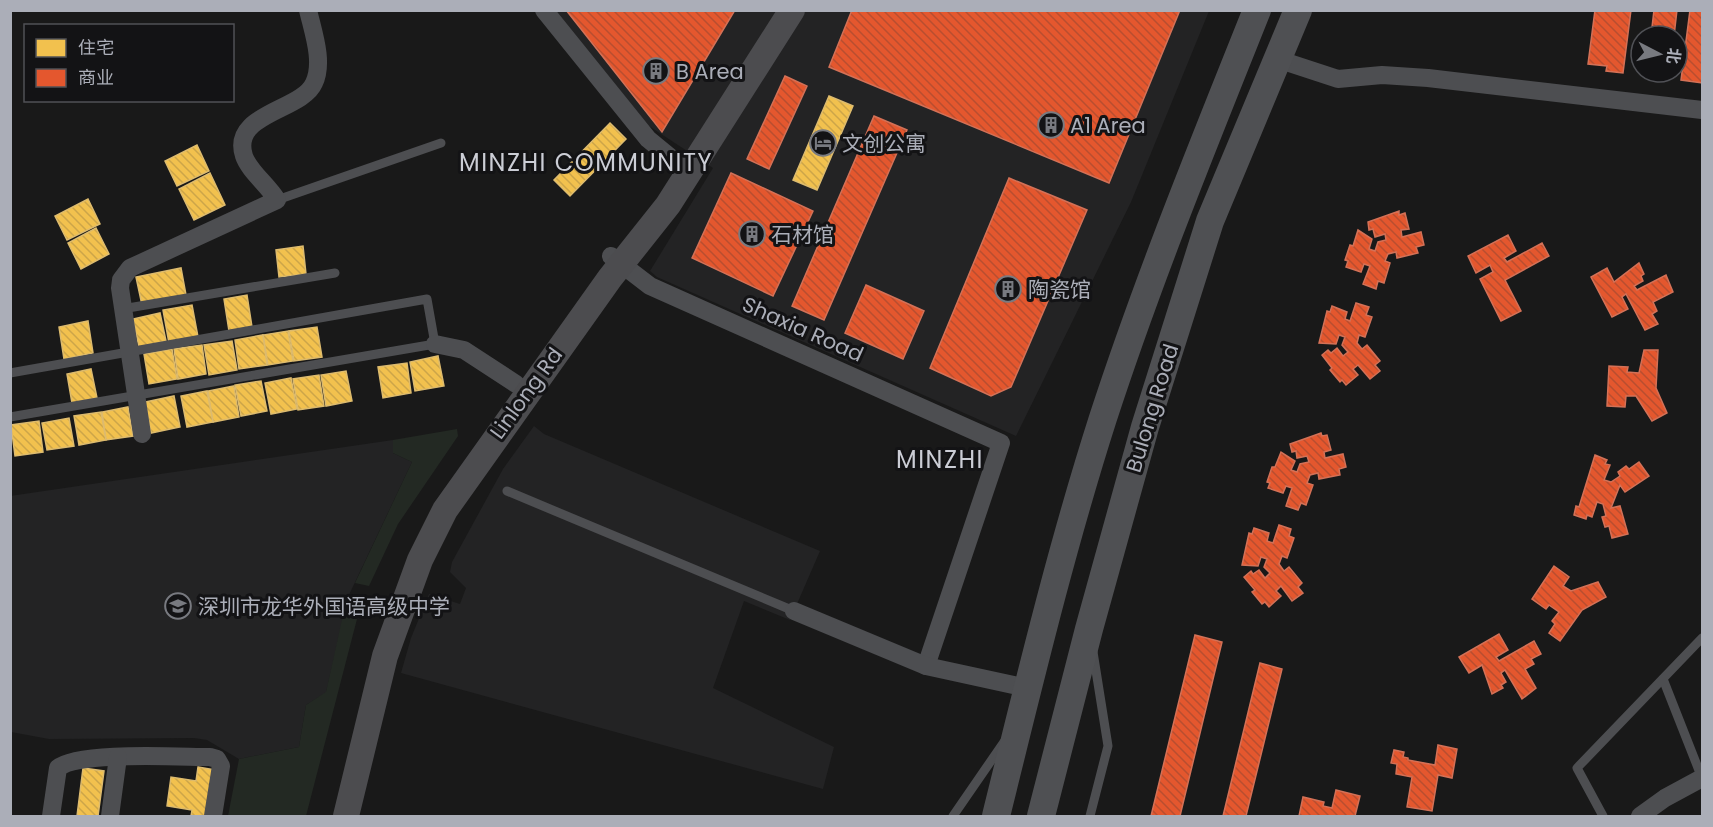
<svg xmlns="http://www.w3.org/2000/svg" width="1713" height="827" font-family="Poppins,'Noto Sans SC',sans-serif">
<style>
.built{fill:#232324}
.grass{fill:#232923}
.homes{fill:url(#homes-back-hatch);stroke:#ddbb6e;stroke-width:1.5}
.shops{fill:url(#shops-back-hatch);stroke:#d37157;stroke-width:1.5}
.lines{fill:none;stroke-linecap:round;stroke-linejoin:round}
.service{stroke:#4d4e51;stroke-width:9}
.minor{stroke:#4d4e51;stroke-width:18}
.secondary{stroke:#4c4c4f;stroke-width:26}
.primary{stroke:#4f5053;stroke-width:28}
.labels{text-anchor:middle;dominant-baseline:central;stroke-width:6;stroke-linejoin:round;paint-order:stroke}
.poi-label{font-size:21px;fill:#abaeb8;stroke:#131315;text-anchor:start}
.street-label{font-size:21px;fill:#abaeb8;stroke:#131315}
.quarter-label{font-size:24px;letter-spacing:1.5px;fill:#cbcdd5;stroke:#131315}
</style>
<defs>
<pattern id="homes-back-hatch" width="6" height="6" patternUnits="userSpaceOnUse" patternTransform="scale(1.5)"><rect width="6" height="6" fill="#f2c14e"/><path d="M-1 5l2 2M0 0l6 6M5-1l2 2" fill="none" stroke="#cca549"/></pattern>
<pattern id="shops-back-hatch" width="6" height="6" patternUnits="userSpaceOnUse" patternTransform="scale(1.5)"><rect width="6" height="6" fill="#e4572e"/><path d="M-1 5l2 2M0 0l6 6M5-1l2 2" fill="none" stroke="#b84e30"/></pattern>
</defs>
<rect width="100%" height="100%" fill="#191919"/>
<g class="built">
<polygon points="554,11 1209,11 1131,202 1016,436 657,277 650,271 713,168 649,126"/>
<polygon points="534,426 544,434 820,551 790,620 744,601 713,688 834,747 823,789 401,673 411,638 429,594 460,604 466,588 450,572 452,562 503,469"/>
<polygon points="393,440 393,453 412,462 348,597 326,693 306,705 299,747 239,759 207,740 194,738 49,739 11,732 10,496"/>
</g>
<g class="grass">
<polygon points="457,429 458,436 398,524 369,586 355,583 412,462 393,453 393,440"/>
<polygon points="343,615 357,619 306,816 228,816 239,759 299,747 306,705 326,692"/>
</g>
<g class="homes">
<polygon points="829,96 853,106 817,190 793,180"/>
<polygon points="610,123 626,139 570,196 554,180"/>
<polygon points="197,145 209,171 177,186 165,161"/>
<polygon points="210,173 225,205 194,220 179,189"/>
<polygon points="88,199 100,224 67,240 55,216"/>
<polygon points="96,228 109,254 81,269 68,243"/>
<polygon points="303,246 306,274 279,277 276,250"/>
<polygon points="181,268 186,295 142,305 136,277"/>
<polygon points="247,295 252,327 229,331 224,299"/>
<polygon points="192,305 198,337 169,343 163,310"/>
<polygon points="160,313 166,341 139,347 133,319"/>
<polygon points="88,321 93,353 64,359 59,327"/>
<polygon points="317,327 322,357 294,361 289,331"/>
<polygon points="288,331 293,361 268,365 263,335"/>
<polygon points="263,335 267,365 239,369 235,340"/>
<polygon points="232,341 237,370 209,375 204,345"/>
<polygon points="202,345 206,374 178,379 174,349"/>
<polygon points="172,349 177,379 149,384 144,354"/>
<polygon points="438,356 444,386 415,391 410,362"/>
<polygon points="407,363 411,393 383,398 378,367"/>
<polygon points="91,369 97,398 72,403 67,374"/>
<polygon points="346,371 352,401 326,406 321,375"/>
<polygon points="319,375 324,406 298,410 293,379"/>
<polygon points="291,378 297,409 271,414 265,383"/>
<polygon points="261,381 267,411 241,416 235,385"/>
<polygon points="234,386 239,417 213,422 208,391"/>
<polygon points="207,391 213,422 187,427 181,396"/>
<polygon points="174,396 180,427 151,433 145,402"/>
<polygon points="128,407 133,436 106,440 102,412"/>
<polygon points="101,412 106,440 79,445 74,416"/>
<polygon points="69,418 74,446 47,450 42,423"/>
<polygon points="39,421 43,452 15,456 11,425"/>
<polygon points="198,767 216,770 209,816 191,816 192,810 167,806 171,777 196,781"/>
<polygon points="83,768 104,771 98,816 77,816"/>
</g>
<g class="shops">
<polygon points="566,10 735,10 662,132"/>
<polygon points="852,10 1180,10 1109,183 829,67"/>
<polygon points="1595,10 1631,10 1623,73 1606,71 1607,66 1588,64"/>
<polygon points="1654,10 1677,10 1674,36 1651,36"/>
<polygon points="1690,10 1702,10 1702,83 1681,80"/>
<polygon points="1646,72 1670,72 1669,79 1646,76"/>
<polygon points="785,76 807,86 769,169 747,159"/>
<polygon points="874,116 907,130 824,320 792,306"/>
<polygon points="731,173 813,211 773,296 692,258"/>
<polygon points="1009,178 1087,210 1011,387 991,396 930,368"/>
<polygon points="1399,211 1399,215 1405,213 1409,229 1401,230 1402,237 1421,232 1424,245 1416,247 1418,253 1397,258 1396,252 1388,254 1385,261 1390,263 1384,283 1378,281 1376,289 1363,284 1370,266 1364,264 1361,272 1346,267 1348,261 1345,260 1350,245 1353,246 1358,230 1372,239 1369,249 1375,251 1378,242 1386,240 1385,234 1375,237 1373,229 1369,230 1368,222"/>
<polygon points="1508,235 1516,251 1504,258 1507,262 1542,243 1549,256 1505,280 1521,311 1501,321 1480,279 1493,272 1490,265 1476,273 1468,256"/>
<polygon points="1639,263 1644,274 1641,276 1643,281 1634,286 1637,290 1666,275 1673,292 1653,302 1657,311 1652,314 1658,324 1645,330 1626,294 1622,297 1628,309 1612,317 1591,277 1607,268 1614,282"/>
<polygon points="866,285 924,311 903,359 845,333"/>
<polygon points="1356,303 1369,307 1366,315 1372,317 1365,337 1359,335 1357,343 1362,349 1367,345 1380,361 1375,365 1380,371 1370,379 1358,365 1353,369 1358,375 1346,385 1342,380 1340,382 1330,370 1332,368 1322,355 1328,350 1331,353 1337,348 1343,356 1348,352 1342,345 1345,337 1339,335 1336,344 1319,343 1327,311 1330,312 1332,306 1347,312 1345,319 1350,321"/>
<polygon points="1644,350 1658,350 1656,388 1667,413 1652,421 1636,396 1626,396 1625,407 1607,406 1609,366 1628,367 1627,372 1639,373"/>
<polygon points="1321,433 1322,436 1327,435 1331,450 1324,452 1325,458 1343,454 1346,467 1339,469 1340,475 1319,479 1318,473 1310,475 1307,483 1313,485 1306,505 1301,503 1298,510 1286,506 1292,488 1286,486 1283,493 1268,488 1270,483 1267,482 1272,467 1275,467 1281,452 1295,461 1291,470 1297,472 1300,464 1309,462 1307,456 1297,458 1296,451 1292,452 1290,444"/>
<polygon points="1595,455 1607,460 1605,464 1610,465 1604,480 1611,482 1620,476 1618,472 1626,466 1629,469 1639,462 1649,476 1625,492 1620,485 1611,508 1620,506 1628,534 1612,538 1609,526 1605,527 1602,517 1606,516 1603,504 1597,502 1592,517 1587,515 1586,519 1574,515 1576,506 1579,507"/>
<polygon points="1279,525 1291,529 1289,536 1294,538 1287,558 1282,556 1279,564 1284,571 1289,567 1302,583 1298,587 1303,593 1292,601 1281,586 1276,591 1281,596 1269,607 1265,602 1262,604 1252,592 1255,590 1244,577 1251,571 1253,574 1259,570 1265,578 1270,573 1264,567 1267,559 1261,557 1258,566 1242,565 1249,533 1252,534 1254,528 1269,533 1267,541 1273,543"/>
<polygon points="1554,566 1569,577 1563,586 1571,591 1598,582 1606,597 1582,610 1560,641 1549,633 1555,624 1552,621 1559,612 1549,605 1546,609 1532,599"/>
<polygon points="1499,634 1508,650 1496,657 1499,661 1534,641 1541,654 1531,659 1534,664 1525,669 1536,688 1522,699 1505,670 1501,673 1506,682 1501,685 1503,688 1492,694 1482,665 1469,673 1459,657"/>
<polygon points="1195,635 1222,642 1180,816 1151,816"/>
<polygon points="1260,663 1282,669 1246,816 1223,816"/>
<polygon points="1438,745 1457,749 1452,778 1438,775 1432,811 1407,807 1412,777 1396,774 1397,764 1391,763 1394,750 1404,752 1403,757 1408,758 1408,760 1435,765"/>
<polygon points="1336,790 1360,796 1355,816 1299,816 1303,797 1324,802 1323,806 1332,808"/>
</g>
<g class="lines">
<g class="service">
<polyline points="277,200 441,143"/>
<polyline points="122,309 335,273"/>
<polyline points="10,373 427,299 435,344 10,417"/>
<polyline points="507,491 794,611"/>
<polyline points="1663,679 1702,778"/>
<polyline points="953,816 1004,742"/>
<polyline points="1090,816 1108,746 1093,652"/>
<polyline points="1603,816 1577,768 1702,638"/>
</g>
<g class="minor">
<polyline points="544,10 648,139 676,162"/>
<polyline points="1277,59 1338,79 1382,75 1428,78 1702,110"/>
<polyline points="611,256 650,286 1001,443 926,666"/>
<polyline points="435,344 464,350 516,384"/>
<path d="M142,434L120,288L121,280L130,268L277,200C268,185 249,171 244,156C230,113 302,111 314,83C324,62 313,32 308,10"/>
<polyline points="794,611 926,666 1027,688"/>
<path d="M51,816L58,768C77,751 180,757 210,757L217,759L221,766L213,816"/>
<polyline points="110,816 118,757"/>
<polyline points="1640,816 1665,798 1702,778"/>
</g>
<polyline class="secondary" points="346,816 385,656 420,560 445,510 610,278 668,205 792,10"/>
<g class="primary">
<path d="M996,816C1029,683 1061,549 1103,418C1148,280 1203,145 1257,10"/>
<polyline points="1041,816 1089,629 1145,427 1210,221 1298,10"/>
</g>
</g>
<defs>
<g id="building-ring" transform="scale(1.35)"><circle r="9.5" fill="#131315" stroke="#787a80" stroke-width="1.5"/><path d="M-4-6H4V6H1V3H-1V6H-4ZM-2.5-4.3h1.7v1.8h-1.7ZM.8-4.3h1.7v1.8H.8ZM-2.5-1h1.7V.8h-1.7ZM.8-1h1.7V.8H.8Z" fill="#787a80"/></g>
<g id="hotel-ring" transform="scale(1.35)"><circle r="9.5" fill="#131315" stroke="#787a80" stroke-width="1.5"/><path d="M-6-4.5h1.5V1H6V5H4.5V3h-9V5H-6ZM-4 0a1.8 1.8 0 1 1 3.6 0ZM.5 0V-2.5h3Q6-2.5 6 0Z" fill="#787a80"/></g>
<g id="school-ring" transform="scale(1.35)"><circle r="9.5" fill="#131315" stroke="#787a80" stroke-width="1.5"/><path d="M0-5L7-2L0 1L-7-2ZM-4 1L0 2.5L4 1V4Q0 6-4 4Z" fill="#787a80"/></g>
</defs>
<g fill-rule="evenodd">
<use href="#building-ring" x="656" y="71"/>
<use href="#building-ring" x="1051" y="125"/>
<use href="#hotel-ring" x="823" y="143"/>
<use href="#building-ring" x="752" y="234"/>
<use href="#building-ring" x="1008" y="289"/>
<use href="#school-ring" x="178" y="606"/>
</g>
<g class="labels">
<g class="poi-label">
<text x="676" y="71">B Area</text>
<text x="1070" y="125">A1 Area</text>
<text x="842" y="143">文创公寓</text>
<text x="771" y="234">石材馆</text>
<text x="1028" y="289">陶瓷馆</text>
<text x="198" y="606">深圳市龙华外国语高级中学</text>
</g>
<g class="street-label">
<text transform="translate(803 329) rotate(24)">Shaxia Road</text>
<text transform="translate(526 393) rotate(-54)">Linlong Rd</text>
<text transform="translate(1152 408) rotate(-73)">Bulong Road</text>
</g>
<g class="quarter-label">
<text x="586" y="162">MINZHI COMMUNITY</text>
<text x="940" y="459">MINZHI</text>
</g>
</g>
<rect width="1713" height="827" fill="none" stroke="#abaeb8" stroke-width="24"/>
<rect x="24" y="24" width="210" height="78" fill="#131315" stroke="#505156" stroke-width="1.5"/>
<rect x="36" y="39" width="30" height="18" fill="#f2c14e" stroke="#505156" stroke-width="1.5"/>
<text x="78" y="54" font-size="18" fill="#abaeb8">住宅</text>
<rect x="36" y="69" width="30" height="18" fill="#e4572e" stroke="#505156" stroke-width="1.5"/>
<text x="78" y="84" font-size="18" fill="#abaeb8">商业</text>
<g transform="translate(1659 54) rotate(97)"><circle r="28" fill="#131315" stroke="#505156" stroke-width="1.5"/>
<path d="M0-4.5L10 22L0 15L-10 22Z" fill="#787a80"/>
<text y="-9" font-size="16" font-weight="bold" text-anchor="middle" fill="#abaeb8">北</text>
</g>
</svg>
